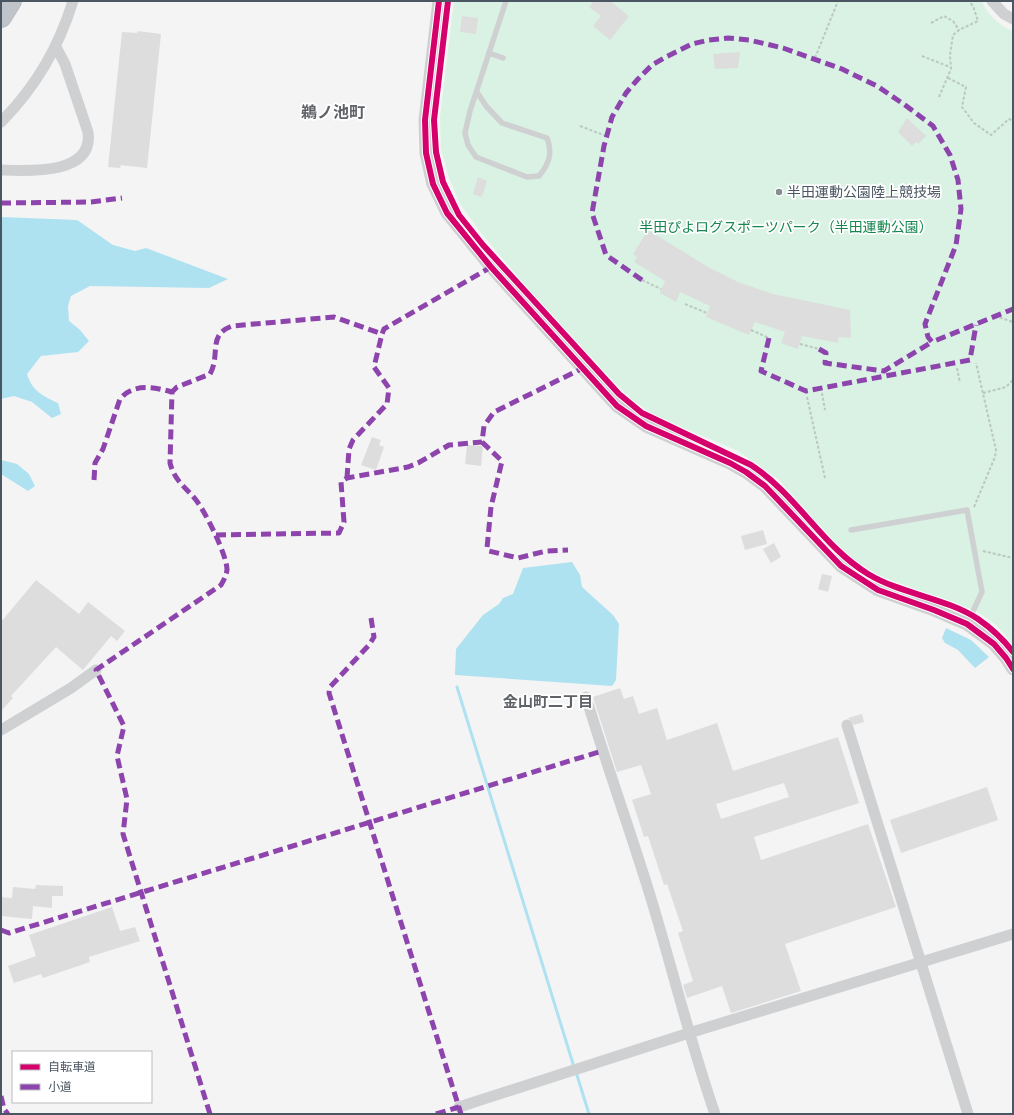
<svg xmlns="http://www.w3.org/2000/svg" width="1014" height="1115" font-family="'Space Grotesk','Noto Sans JP',sans-serif">
<style>
.green{fill:#d9f2e3}
.water{fill:#aee2f0}
.lines{fill:none;stroke-linecap:round;stroke-linejoin:round}
.stream{stroke:#aee2f0;stroke-width:3}
.building{fill:#ddddde;fill-rule:evenodd}
.motorway-casing{stroke:#b9bec3;stroke-width:22}
.path{stroke:#bcc7c4;stroke-width:2;stroke-dasharray:3 2;stroke-linecap:butt}
.service{stroke:#ced0d2;stroke-width:5.5}
.minor{stroke:#ced0d2;stroke-width:11}
.tertiary{stroke:#ced0d2;stroke-width:13}
.motorway{stroke:#bec4c9;stroke-width:20}
.quiet{stroke:#8e44ad;stroke-width:5;stroke-dasharray:10 5;stroke-linecap:butt}
.cycleway-casing{stroke:#fff;stroke-width:8}
.cycleway{stroke:#d6006c;stroke-width:6}
.poi-dot{fill:#868d94;stroke:#fff;stroke-width:1.5}
.labels{text-anchor:middle;dominant-baseline:central;stroke-width:3.5;stroke-linejoin:round;paint-order:stroke}
.poi-label{font-size:14px;fill:#4a5661;stroke:#fff;text-anchor:start}
.park-label{font-size:14px;fill:#17864f;stroke:#fff}
.neighbourhood-label{font-size:15px;font-weight:bold;fill:#5f6368;stroke:#fff}
.quarter-label{font-size:16px;font-weight:bold;fill:#5f6368;stroke:#fff}
</style>
<rect width="100%" height="100%" fill="#f4f4f4"/>
<path class="green" d="M454,1H982C985,12 1002,29 1013,30V644L996,625L978,612L877,575L852,558L831,539L779,480L738,451L655,416L631,399L565,333L482,234L460,204L448,175L441,149L440,117Z"/>
<g class="water">
<path d="M1,217L77,220L113,245L135,251L146,248L228,279L209,288L90,286L71,296L68,306L69,321L80,330L89,341L78,352L41,356L27,374C32,391 43,396 58,403L61,414L52,418L32,402L14,396L1,399Z"/>
<polygon points="1,460 17,464 29,474 35,486 28,491 1,474"/>
<polygon points="572,562 580,575 582,587 613,615 619,624 616,680 612,686 455,675 456,649 483,615 499,604 503,598 513,594 523,568"/>
<polygon points="946,628 971,640 989,657 975,668 958,650 945,643 942,638"/>
</g>
<g class="lines">
<g class="stream">
<polyline points="457,687 574,1067"/>
<polyline points="576,1072 589,1114"/>
</g>
</g>
<g class="building">
<polygon points="594,1 610,1 629,16 610,40 593,26 601,16 589,7"/>
<polygon points="462,16 478,18 476,34 460,32"/>
<polygon points="138,31 161,34 147,168 121,165 120,168 108,167 122,32 137,33"/>
<polygon points="740,52 738,68 715,69 713,54"/>
<polygon points="907,118 926,136 918,144 916,142 912,146 898,132"/>
<polygon points="478,177 487,181 482,197 473,194"/>
<polygon points="648,230 708,267 738,282 773,294 850,310 851,338 839,337 838,343 802,336 798,349 781,343 785,332 755,322 749,335 706,317 710,306 680,292 676,302 660,293 665,281 634,262 637,257 633,254"/>
<polygon points="372,437 381,440 379,445 384,447 376,470 361,465"/>
<polygon points="467,445 483,446 481,466 465,464"/>
<polygon points="763,530 767,544 745,550 741,536"/>
<polygon points="774,543 781,557 771,563 763,549"/>
<polygon points="822,574 832,576 828,592 818,589"/>
<polygon points="36,580 79,614 88,602 125,631 117,641 111,636 83,670 56,647 11,696 13,698 1,711 1,622"/>
<path d="M620,688L624,699L633,696L639,714L657,708L667,740L717,723L733,771L838,737L859,803L754,837L761,860L868,824L896,907L785,944L801,991L731,1013L722,986L687,998L683,985L693,981L678,933L683,931L667,884L664,885L648,836L644,837L632,800L651,794L641,765L617,772L593,697ZM784,783L789,797L721,819L716,804Z"/>
<polygon points="862,714 864,722 854,725 848,718"/>
<polygon points="987,787 998,820 901,853 890,820"/>
<polygon points="36,885 63,886 63,896 52,896 52,908 33,906 32,919 1,916 1,897 12,898 13,887 35,889"/>
<polygon points="112,907 120,931 135,927 140,941 89,957 90,962 43,978 41,974 14,983 8,966 36,956 29,935"/>
</g>
<g class="lines">
<g class="motorway-casing">
<polyline id="motorway" points="1,17 11,1"/>
</g>
<g class="path">
<polyline points="894,1 904,1"/>
<polyline points="931,23 944,16 953,21 959,30"/>
<polyline points="922,56 950,67"/>
<polyline points="815,58 838,1"/>
<polyline points="948,78 966,87 962,107 974,123 991,135 1009,119 1013,121"/>
<polyline points="939,97 951,69 950,55 953,35 959,30 978,21 973,6 969,1"/>
<polyline points="580,126 606,136"/>
<polyline points="642,280 661,289"/>
<polyline points="685,304 707,313"/>
<polyline points="995,316 1013,322"/>
<polyline points="751,330 769,338"/>
<polyline points="800,344 819,349"/>
<polyline points="957,368 960,383"/>
<polyline points="822,393 825,410"/>
<polyline points="983,393 1006,387 1013,380"/>
<polyline points="807,397 825,478"/>
<polyline points="974,507 995,457 996,450 976,363"/>
<polyline points="983,551 1013,558"/>
</g>
<g class="service">
<polyline points="489,53 503,58"/>
<path d="M477,92L486,106L502,123L547,138C553,153 549,164 539,176L527,177L476,157L468,145L465,133L470,111L506,1"/>
<polyline points="851,530 967,510 982,592 967,624"/>
</g>
<g class="minor">
<polyline points="992,1 1004,14 1013,19"/>
<path d="M1,122C36,87 59,47 73,1"/>
<path d="M1,170C30,171 94,175 88,132L65,64L56,47"/>
<path d="M586,697C607,767 632,835 653,905C674,975 691,1045 715,1114"/>
<polyline points="847,725 968,1114"/>
<polyline points="1,730 71,688 96,670"/>
<polyline points="459,1107 689,1033 1013,934"/>
</g>
<polyline class="tertiary" points="439,1 425,120 426,153 433,184 447,213 491,267 617,406 646,426 730,463 746,472 765,486 841,566 878,590 934,610 967,624 994,644 1006,658 1013,669"/>
<use href="#motorway" class="motorway"/>
<g class="quiet">
<polyline points="1,203 91,202 122,198"/>
<polyline points="642,280 606,255 592,213 604,146 612,117 626,93 638,79 652,65 666,57 692,44 709,40 728,38 749,40 783,48 842,69 877,86 905,105 933,126 950,155 958,180 961,209 956,245 925,324 928,337 932,342 1013,309"/>
<polyline points="769,338 761,371 806,391 970,360 976,325"/>
<polyline points="819,349 826,353 825,363 884,371 932,342"/>
<polyline points="482,442 502,461 491,507 487,548 489,551 518,558 546,551 568,550"/>
<polyline points="347,478 349,449 353,440 387,404 389,388 374,367 382,334"/>
<path d="M94,480L95,463L103,449L120,399C133,383 154,387 172,392"/>
<polyline points="216,535 339,533 344,522 341,482 347,478 408,467 418,463 449,445 482,442 484,426 494,412 583,368"/>
<polyline points="371,618 374,637 369,645 330,687 329,693 461,1114"/>
<polyline points="1,930 9,933 602,751"/>
<polyline points="1,1096 4,1109 8,1114"/>
<path d="M210,1114L123,834L127,799L117,756L124,726L96,670L221,585C224,580 226,576 227,570C227,555 206,513 196,500C185,486 175,482 170,463L172,392L177,387L210,374C221,354 207,335 232,326L334,317L382,334L384,329L491,267"/>
<polyline points="436,1114 459,1107"/>
</g>
<g class="cycleway-casing">
<g id="cycleway">
<polyline points="439,1 425,120 426,153 433,184 447,213 491,267 617,406 646,426 730,463 746,472 765,486 841,566 878,590 934,610 967,624 994,644 1006,658 1013,669"/>
<path d="M448,1L434,120L436,152L443,182L459,215L483,245L619,394L642,413L751,465C797,495 822,546 868,574C901,594 946,598 978,619C991,628 1003,639 1013,652"/>
</g>
</g>
<use href="#cycleway" class="cycleway"/>
</g>
<circle class="poi-dot" cx="779" cy="192" r="4"/>
<g class="labels">
<g class="poi-label">
<text x="787" y="192">半田運動公園陸上競技場</text>
</g>
<g class="park-label">
<text x="786" y="227">半田ぴよログスポーツパーク（半田運動公園）</text>
</g>
<g class="neighbourhood-label">
<text x="548" y="701">金山町二丁目</text>
</g>
<g class="quarter-label">
<text x="333" y="112">鵜ノ池町</text>
</g>
</g>
<rect width="1014" height="1115" fill="none" stroke="#4a5661" stroke-width="4"/>
<rect x="12" y="1051" width="140" height="52" fill="#ffffff" stroke="#b7bbc0"/>
<rect x="20" y="1064" width="20" height="6" fill="#d6006c" stroke="#b7bbc0"/>
<text x="48" y="1071" font-size="12" fill="#4a5661">自転車道</text>
<rect x="20" y="1084" width="20" height="6" fill="#8e44ad" stroke="#b7bbc0"/>
<text x="48" y="1091" font-size="12" fill="#4a5661">小道</text>
</svg>
